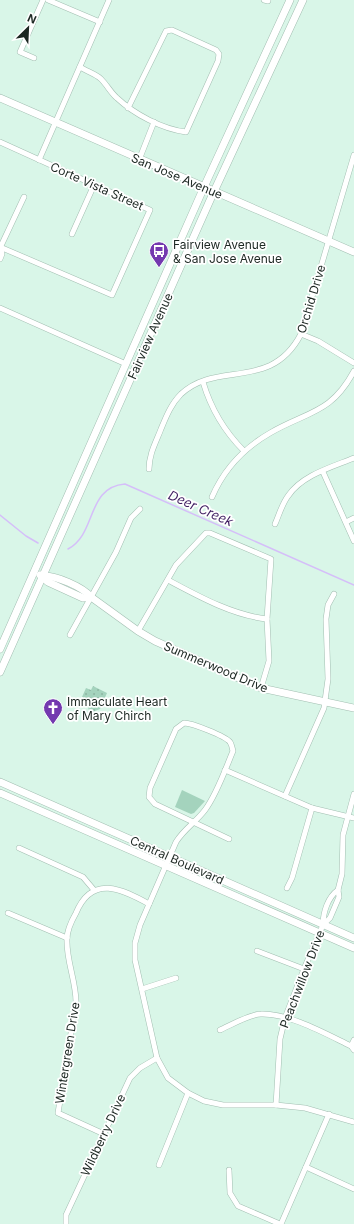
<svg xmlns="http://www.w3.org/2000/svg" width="354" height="1224" font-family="Inter,sans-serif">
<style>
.grass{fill:url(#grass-dots)}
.green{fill:#a4d3bd}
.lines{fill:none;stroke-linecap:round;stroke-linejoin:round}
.stream{stroke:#d5bef9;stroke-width:1.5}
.street-casing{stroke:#a2beb1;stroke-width:6}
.secondary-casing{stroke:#a2beb1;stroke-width:8}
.street{stroke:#fff;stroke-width:5}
.secondary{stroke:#fff;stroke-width:7}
.labels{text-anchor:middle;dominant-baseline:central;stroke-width:3.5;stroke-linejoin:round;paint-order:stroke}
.street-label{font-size:12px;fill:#1c2722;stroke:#fff}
.poi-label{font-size:12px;fill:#1c2722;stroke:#fff;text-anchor:start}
.water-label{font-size:13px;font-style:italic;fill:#3f1e61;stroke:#fff}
</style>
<defs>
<pattern id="grass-dots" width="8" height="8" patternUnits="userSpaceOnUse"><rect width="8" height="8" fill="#a4d3bd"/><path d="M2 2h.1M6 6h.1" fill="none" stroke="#8db5a2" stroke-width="1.8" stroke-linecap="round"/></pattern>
</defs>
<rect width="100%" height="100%" fill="#d9f6e8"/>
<polygon class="grass" points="93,686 107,693 100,709 90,713 85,699 82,697 86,688 91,690"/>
<polygon class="green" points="182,790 205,801 194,813 191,814 175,807"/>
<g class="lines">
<g class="stream">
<polyline points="0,515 26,536 38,543"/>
<path d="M68,549C97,534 86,487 125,484L354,585"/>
</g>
<g class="street-casing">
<g id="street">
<polyline points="48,0 100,22"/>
<polyline points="264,0 268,1"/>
<polyline points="34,58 20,52 43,0"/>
<path d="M80,67C86,71 96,74 101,79C107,85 111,93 117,98C134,114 162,129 186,132L218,61L219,54L216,50L172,30L166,31L128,108"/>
<polyline points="0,142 150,210 112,295 0,247"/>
<polyline points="39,160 109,0"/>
<polyline points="139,160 154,122"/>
<polyline points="72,234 94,185"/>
<polyline points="0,248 24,197"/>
<polyline points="0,259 2,254 1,247"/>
<polyline points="0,308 126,364"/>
<polyline points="301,334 318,341 354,363"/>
<path d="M203,382C211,409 224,431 244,451"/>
<path d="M149,469C149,454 156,442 161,429C166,417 171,404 181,394C217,360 271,392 301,334L354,155"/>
<polyline points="323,472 354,541"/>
<path d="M212,497C224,469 244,448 270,433C308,411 331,414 354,371"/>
<polyline points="346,522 354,518"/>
<path d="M275,524C279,515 282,504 288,496C302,475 332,467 354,458"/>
<path d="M168,580C198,596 232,615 267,619"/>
<polyline points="138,631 176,565 206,533 210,533 271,559 267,619 269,661 261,688"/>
<polyline points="70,635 116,552 131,518 140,509"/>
<polyline points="225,770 312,808 354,818"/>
<polyline points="285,796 324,708 328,679 326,619 328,605 334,594"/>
<path d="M229,839L155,804L149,797L150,788L176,729L184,723C192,723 225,736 230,742C232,745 232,748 233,751C225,770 217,794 205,810C196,822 184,829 176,842L140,925L135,943V960L157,1058L168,1078L188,1093L204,1101L223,1105H276L305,1108L354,1122"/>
<polyline points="19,848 83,877 94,890"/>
<polyline points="287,888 292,878 312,808"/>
<polyline points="8,913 67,938"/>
<path d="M323,925C323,912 328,897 338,890"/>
<polyline points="257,951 304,969"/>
<polyline points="142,989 176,978"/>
<path d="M220,1030C231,1025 250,1014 261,1014C289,1013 326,1034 351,1046L354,1050"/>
<polyline points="351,1046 354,1040"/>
<polyline points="276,1105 280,1039 285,1018 304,969 323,925 330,918 339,897 338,890 342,874 343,835 354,794"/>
<path d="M104,1134L58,1113L76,1002C76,981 66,960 67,939C67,930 72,920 76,913C92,874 122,889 149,904"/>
<polyline points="159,1165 188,1093"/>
<polyline points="306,1167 354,1189"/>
<polyline points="229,1170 230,1193 238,1206 280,1224"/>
<polyline points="66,1224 66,1215 130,1078 140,1068 157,1058"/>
<polyline points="281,1224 329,1114"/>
</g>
</g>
<g class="secondary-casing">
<g id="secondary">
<polyline points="0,98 354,252"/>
<polyline points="40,575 48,582 83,598 91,597"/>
<path d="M43,576C55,575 83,587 91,597L138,631L155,641L261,688L354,708"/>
<polyline points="0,649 204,187 290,0"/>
<polyline points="0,672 211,198 303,0"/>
<polyline points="0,782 354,938"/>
<polyline points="0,793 354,948"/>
</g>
</g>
<use href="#street" class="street"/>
<use href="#secondary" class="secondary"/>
</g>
<defs>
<g id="bus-pin" transform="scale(1)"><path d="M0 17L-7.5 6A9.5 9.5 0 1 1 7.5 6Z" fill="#7339af" stroke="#fff"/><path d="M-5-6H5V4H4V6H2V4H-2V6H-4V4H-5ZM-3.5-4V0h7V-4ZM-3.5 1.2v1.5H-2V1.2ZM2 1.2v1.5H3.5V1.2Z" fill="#fff"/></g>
<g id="church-pin" transform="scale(1)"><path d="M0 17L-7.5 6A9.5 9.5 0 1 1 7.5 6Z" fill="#7339af" stroke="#fff"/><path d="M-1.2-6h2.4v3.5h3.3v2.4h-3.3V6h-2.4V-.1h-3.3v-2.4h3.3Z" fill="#fff"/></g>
</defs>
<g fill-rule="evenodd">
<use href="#bus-pin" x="159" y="251"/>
<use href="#church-pin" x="53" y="708"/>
</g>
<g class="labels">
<g class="street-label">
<text transform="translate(177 176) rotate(23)">San Jose Avenue</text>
<text transform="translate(97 186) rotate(24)">Corte Vista Street</text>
<text transform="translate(311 299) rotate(-73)">Orchid Drive</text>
<text transform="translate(150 336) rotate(-66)">Fairview Avenue</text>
<text transform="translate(216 667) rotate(23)">Summerwood Drive</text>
<text transform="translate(177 860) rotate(24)">Central Boulevard</text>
<text transform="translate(302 979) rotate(-69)">Peachwillow Drive</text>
<text transform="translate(67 1053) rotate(-81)">Wintergreen Drive</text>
<text transform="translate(103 1135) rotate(-65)">Wildberry Drive</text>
</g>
<g class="poi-label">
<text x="173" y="244">Fairview Avenue<tspan x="173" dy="14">&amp; San Jose Avenue</tspan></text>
<text x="67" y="701">Immaculate Heart<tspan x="67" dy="14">of Mary Chirch</tspan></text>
</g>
<g class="water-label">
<text transform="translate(201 508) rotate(24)">Deer Creek</text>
</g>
</g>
<g transform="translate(28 28) rotate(24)" stroke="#ffffff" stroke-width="3" paint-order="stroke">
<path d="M0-3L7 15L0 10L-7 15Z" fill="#1c2722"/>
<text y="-6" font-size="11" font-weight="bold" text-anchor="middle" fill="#1c2722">N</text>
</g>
</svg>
